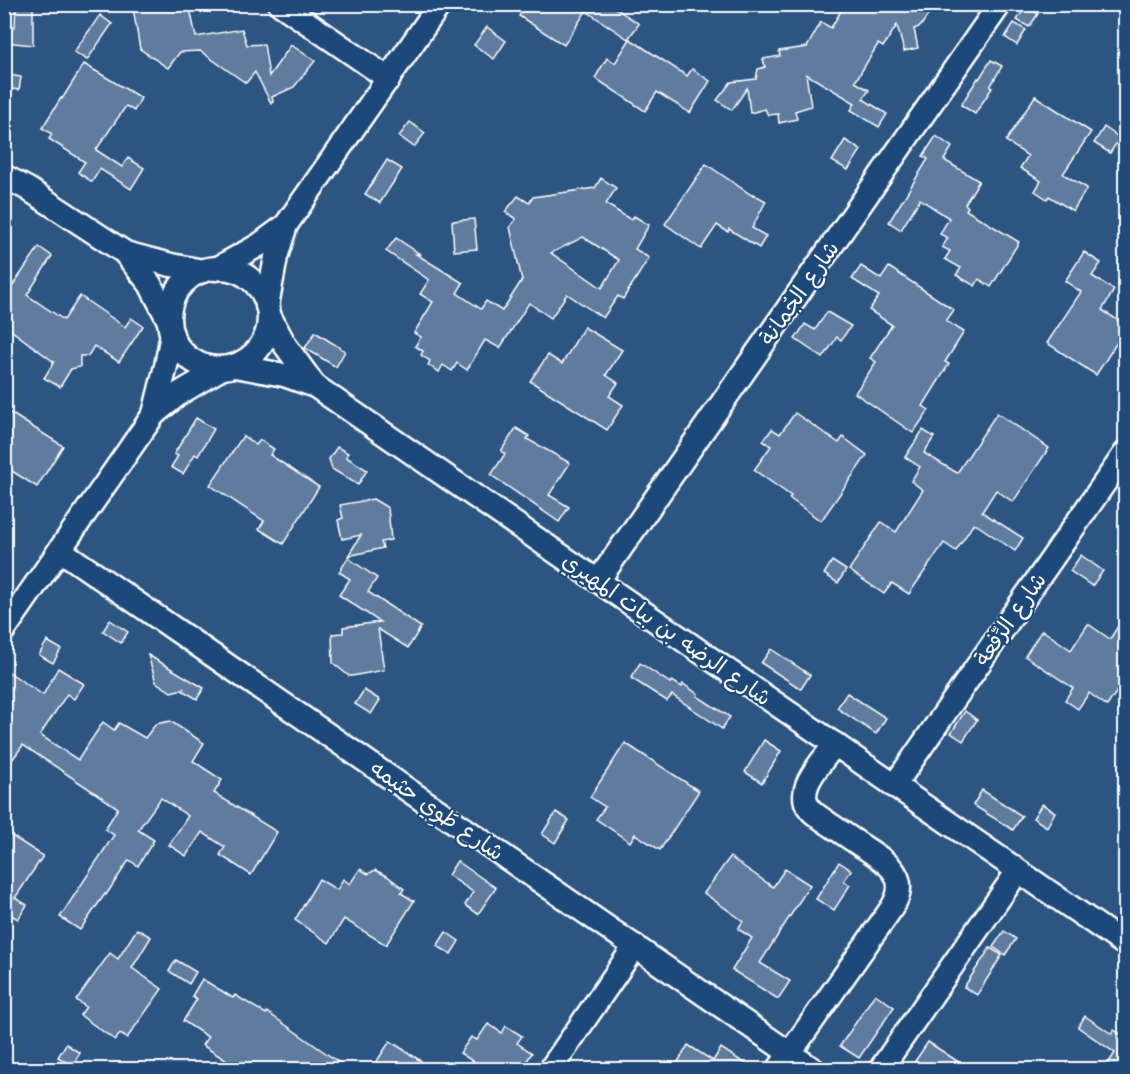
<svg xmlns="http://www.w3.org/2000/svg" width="1130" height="1074" font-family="'Shantell Sans','Playpen Sans Arabic',sans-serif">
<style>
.building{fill:#5e7c9f;stroke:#fff;stroke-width:1.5;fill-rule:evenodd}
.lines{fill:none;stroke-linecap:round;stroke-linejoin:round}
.minor-casing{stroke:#fff;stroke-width:27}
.minor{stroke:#1f4a7a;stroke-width:22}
.labels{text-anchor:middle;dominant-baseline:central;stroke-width:4.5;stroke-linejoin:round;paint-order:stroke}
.street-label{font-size:22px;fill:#fff;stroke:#1f4a7a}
</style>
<rect width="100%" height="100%" fill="#2c5582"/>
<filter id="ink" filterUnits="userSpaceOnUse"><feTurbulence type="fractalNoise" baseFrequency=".0167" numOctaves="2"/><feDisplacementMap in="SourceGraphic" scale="12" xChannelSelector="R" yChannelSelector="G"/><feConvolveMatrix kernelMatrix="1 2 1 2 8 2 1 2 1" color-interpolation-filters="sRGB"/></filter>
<g filter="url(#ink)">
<g class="building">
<polygon points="16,4 33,4 33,45 4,42 6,26 15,27"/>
<polygon points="154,4 189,4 196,37 242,29 247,45 264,44 269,76 291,45 315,61 294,87 272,97 273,102 271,103 255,72 246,83 200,51 180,52 168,68 140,49 133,8"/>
<polygon points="526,4 609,4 639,24 628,39 586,11 564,45 519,16"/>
<polygon points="845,4 935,4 921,26 914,29 918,48 904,51 897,25 883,47 878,44 855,82 869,90 863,99 887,114 879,127 851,110 855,103 806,74 811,106 795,111 797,119 779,123 778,114 768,115 765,109 750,113 747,88 732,110 717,100 731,82 756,79 758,69 765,67 763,59 780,56 779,51 807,47 821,22 831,28"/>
<polygon points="1026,6 1038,14 1029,27 1017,20"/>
<polygon points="100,15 112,24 87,60 74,52"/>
<polygon points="1014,23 1026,30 1017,45 1005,37"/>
<polygon points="487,27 506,41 494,59 474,45"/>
<polygon points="630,39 687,76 692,69 710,81 690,113 657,92 645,111 595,78 607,58 615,63"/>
<polygon points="991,60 1002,66 990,87 992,88 975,114 961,105 978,78 979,79"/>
<polygon points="84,64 141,98 134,111 126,106 96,150 122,167 128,158 144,168 131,189 100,169 92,182 78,172 85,162 49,139 52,134 42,128 61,98 62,99"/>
<polygon points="4,74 21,77 19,90 4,88"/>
<polygon points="1035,96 1091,132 1063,174 1087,188 1073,211 1049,196 1047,199 1035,191 1041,181 1020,168 1028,156 1006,141"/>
<polygon points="410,122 425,133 414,147 399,136"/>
<polygon points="1104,127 1120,138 1110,153 1094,143"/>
<polygon points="936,136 952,147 944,160 979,181 965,204 968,207 966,210 1019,242 991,287 979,279 975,286 956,275 961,268 945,259 950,251 942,247 948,238 940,234 949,218 920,199 901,230 889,222 928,159 923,156"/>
<polygon points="845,140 861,150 848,170 832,161"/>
<polygon points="387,160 402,169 380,203 365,194"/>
<polygon points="706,164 753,196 753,194 766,201 752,228 766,236 759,248 729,229 728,232 717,225 701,249 665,224"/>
<path d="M601,178L616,188L606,204L631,220L634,216L649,225L635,249L649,258L623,299L618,296L603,318L567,294L551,318L529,303L500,348L485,340L467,370L457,363L452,371L443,365L439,372L428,365L430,361L421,355L423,351L415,346L421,337L414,333L433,302L420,294L429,280L386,251L396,238L420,254H416L463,283L457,293L481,309L486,301L502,311L522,280L510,227L516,219L505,212L518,196L529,203L533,197L595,188ZM583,237L619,260L602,288L551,253Z"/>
<polygon points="474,219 477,249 454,251 452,221"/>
<polygon points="39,247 52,256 27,295 64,320 80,296 125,327 131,318 143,326 119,362 94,346 88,356 80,356 80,367 71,369 60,387 44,378 54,362 4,325 4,292 9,291"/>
<polygon points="1084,252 1101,263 1092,276 1114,290 1102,310 1125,325 1125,330 1096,375 1047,343 1081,292 1065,281"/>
<polygon points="861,266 881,279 889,267 954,310 946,321 964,332 945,362 949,364 923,406 929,410 913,433 855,393 876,362 870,358 892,325 869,310 879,296 852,279"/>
<polygon points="827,312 851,326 841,340 837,337 823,358 795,339 805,324 815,330"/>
<polygon points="584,327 622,350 606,375 618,383 609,396 623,405 607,430 530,381 548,355 562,364"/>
<polygon points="315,332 345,351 336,367 305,348"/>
<polygon points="4,409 63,446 37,487 4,466"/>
<polygon points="795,413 839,443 843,437 867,455 821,521 789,498 791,496 754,470 771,446 763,441 772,429 780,434"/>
<polygon points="997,413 1049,448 1013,502 996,490 982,512 1023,538 1015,551 974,523 956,551 944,543 909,594 892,583 884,594 849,570 881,522 896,532 923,490 911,481 920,467 905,457 923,430 934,437 924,453 957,473"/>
<polygon points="196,418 214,429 198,456 195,454 183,474 171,467 178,456 174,454"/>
<polygon points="516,428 529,436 527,439 570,463 549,495 569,507 559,522 491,475 505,454 501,451"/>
<polygon points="243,436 256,445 260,440 274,449 270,455 319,487 283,544 259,529 264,521 210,485"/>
<polygon points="337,447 348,453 346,457 367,470 358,485 332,469 329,459"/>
<polygon points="373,499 388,508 391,540 381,542 383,548 348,556 361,535 342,539 338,520 343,518 340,505"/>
<polygon points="1081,555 1103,571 1092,586 1070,571"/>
<polygon points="348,558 377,578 368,592 421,627 408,648 378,629 384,670 352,676 349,676 333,663 332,634 343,633 343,627 380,622 339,595 350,579 339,572"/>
<polygon points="832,561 846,570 838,583 824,574"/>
<polygon points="1125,615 1125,692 1119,688 1107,706 1089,693 1078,709 1065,700 1073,688 1025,656 1042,630 1071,650 1088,624 1110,639"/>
<polygon points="110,620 128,632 121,643 103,631"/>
<polygon points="47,641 61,649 53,663 39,655"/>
<polygon points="771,649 810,675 801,689 761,663"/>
<polygon points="148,655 204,688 197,699 182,690 183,689 171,692 156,682"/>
<polygon points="640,663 670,683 672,681 682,687 683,684 698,694 697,696 730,717 722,729 672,695 667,701 631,678"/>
<polygon points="58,668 84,684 74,699 67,694 40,735 78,760 103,722 114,730 119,723 145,738 156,724 170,721 204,743 193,761 222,780 214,793 277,832 251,875 220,855 225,847 202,832 186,856 169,845 188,816 161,798 138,830 154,840 138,866 129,860 106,895 105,894 80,930 60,917 114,835 105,829 118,808 23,745 4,771 4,669 43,695"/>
<polygon points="364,690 380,700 371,714 355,704"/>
<polygon points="847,693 886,718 876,734 837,708"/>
<polygon points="965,711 977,720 963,741 951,733"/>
<polygon points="764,740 781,751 762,783 745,772"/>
<polygon points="625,743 699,791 660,850 635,834 630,842 596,819 605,807 590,797"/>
<polygon points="982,790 1022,816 1013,830 973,805"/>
<polygon points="1042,804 1055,812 1047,827 1033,818"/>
<polygon points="556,812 569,820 555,843 542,834"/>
<polygon points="4,831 43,856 15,898 27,905 18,919 6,912 4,914"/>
<polygon points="730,857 773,887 785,869 810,885 760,963 790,981 778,999 732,970 752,938 738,929 743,921 704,893"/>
<polygon points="457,861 496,888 478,914 465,905 473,892 448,875"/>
<polygon points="839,862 851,870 844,881 850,885 834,910 816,899"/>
<polygon points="360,869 368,874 375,870 387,876 404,889 401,893 414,901 386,945 344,919 329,943 295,920 319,879 337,890 343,879 350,884"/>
<polygon points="137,929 151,937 132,968 162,989 127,1038 120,1034 115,1040 80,1015 86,1007 76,1000 110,953 118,959"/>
<polygon points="1004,931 1016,939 1005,955 993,947"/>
<polygon points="446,932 459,941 451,954 437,946"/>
<polygon points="990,948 1002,955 977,995 964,987"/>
<polygon points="176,960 196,972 189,984 169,971"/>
<polygon points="202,979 233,998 235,995 266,1014 267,1012 350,1070 228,1070 232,1064 202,1045 208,1037 183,1021 197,999 192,996"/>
<polygon points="875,994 894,1007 859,1058 840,1046"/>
<polygon points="1085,1016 1112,1034 1114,1030 1125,1037 1125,1070 1104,1070 1115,1053 1078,1027"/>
<polygon points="488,1024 502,1033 506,1026 522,1036 517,1043 532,1053 521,1070 486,1070 460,1053 471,1037 477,1040"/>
<polygon points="390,1041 435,1070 371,1070"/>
<polygon points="928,1042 971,1070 909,1070"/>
<polygon points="66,1044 80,1053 72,1066 58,1057"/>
<polygon points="688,1045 713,1061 721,1048 755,1070 673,1070"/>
</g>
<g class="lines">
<g class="minor-casing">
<g id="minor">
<polyline points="280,4 389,79"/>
<polyline points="4,176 28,189 124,252 150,284 169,321"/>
<polyline points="125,253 171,265 203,271"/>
<circle cx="219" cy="318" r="50"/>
<polyline points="216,269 259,245 286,225 440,4"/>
<polyline points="267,306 276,257 286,225"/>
<polyline points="269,315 285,345 314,385"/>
<polyline points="235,366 284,375 315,386 1126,945"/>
<polyline points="154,414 166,366 172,334"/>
<polyline points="60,550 814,1070"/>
<polyline points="598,581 1000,4"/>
<polyline points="4,630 154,414 180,393 222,368"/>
<polyline points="894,786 1126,452"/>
<polyline points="550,1070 635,946"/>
<path d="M778,1070L891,909C914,875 883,860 859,844C844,834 829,824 815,814C789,793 821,764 835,744"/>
<polyline points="880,1070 1018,871"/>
</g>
</g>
<use href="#minor" class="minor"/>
</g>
</g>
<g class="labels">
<g class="street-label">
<text transform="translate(799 293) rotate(-55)">شارع الجُمانة</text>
<text transform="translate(1010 619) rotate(-55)">شارع الرِّفعة</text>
<text transform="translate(667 629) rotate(35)">شارع الرضه بن بيات المهيري</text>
<text transform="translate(437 810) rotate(35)">شارع طَوِي حثيمه</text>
</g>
</g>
<rect width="1130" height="1074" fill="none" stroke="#1f4a7a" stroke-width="24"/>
<rect x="12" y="12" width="1106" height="1050" fill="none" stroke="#fff" stroke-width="2" filter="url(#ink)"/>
</svg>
